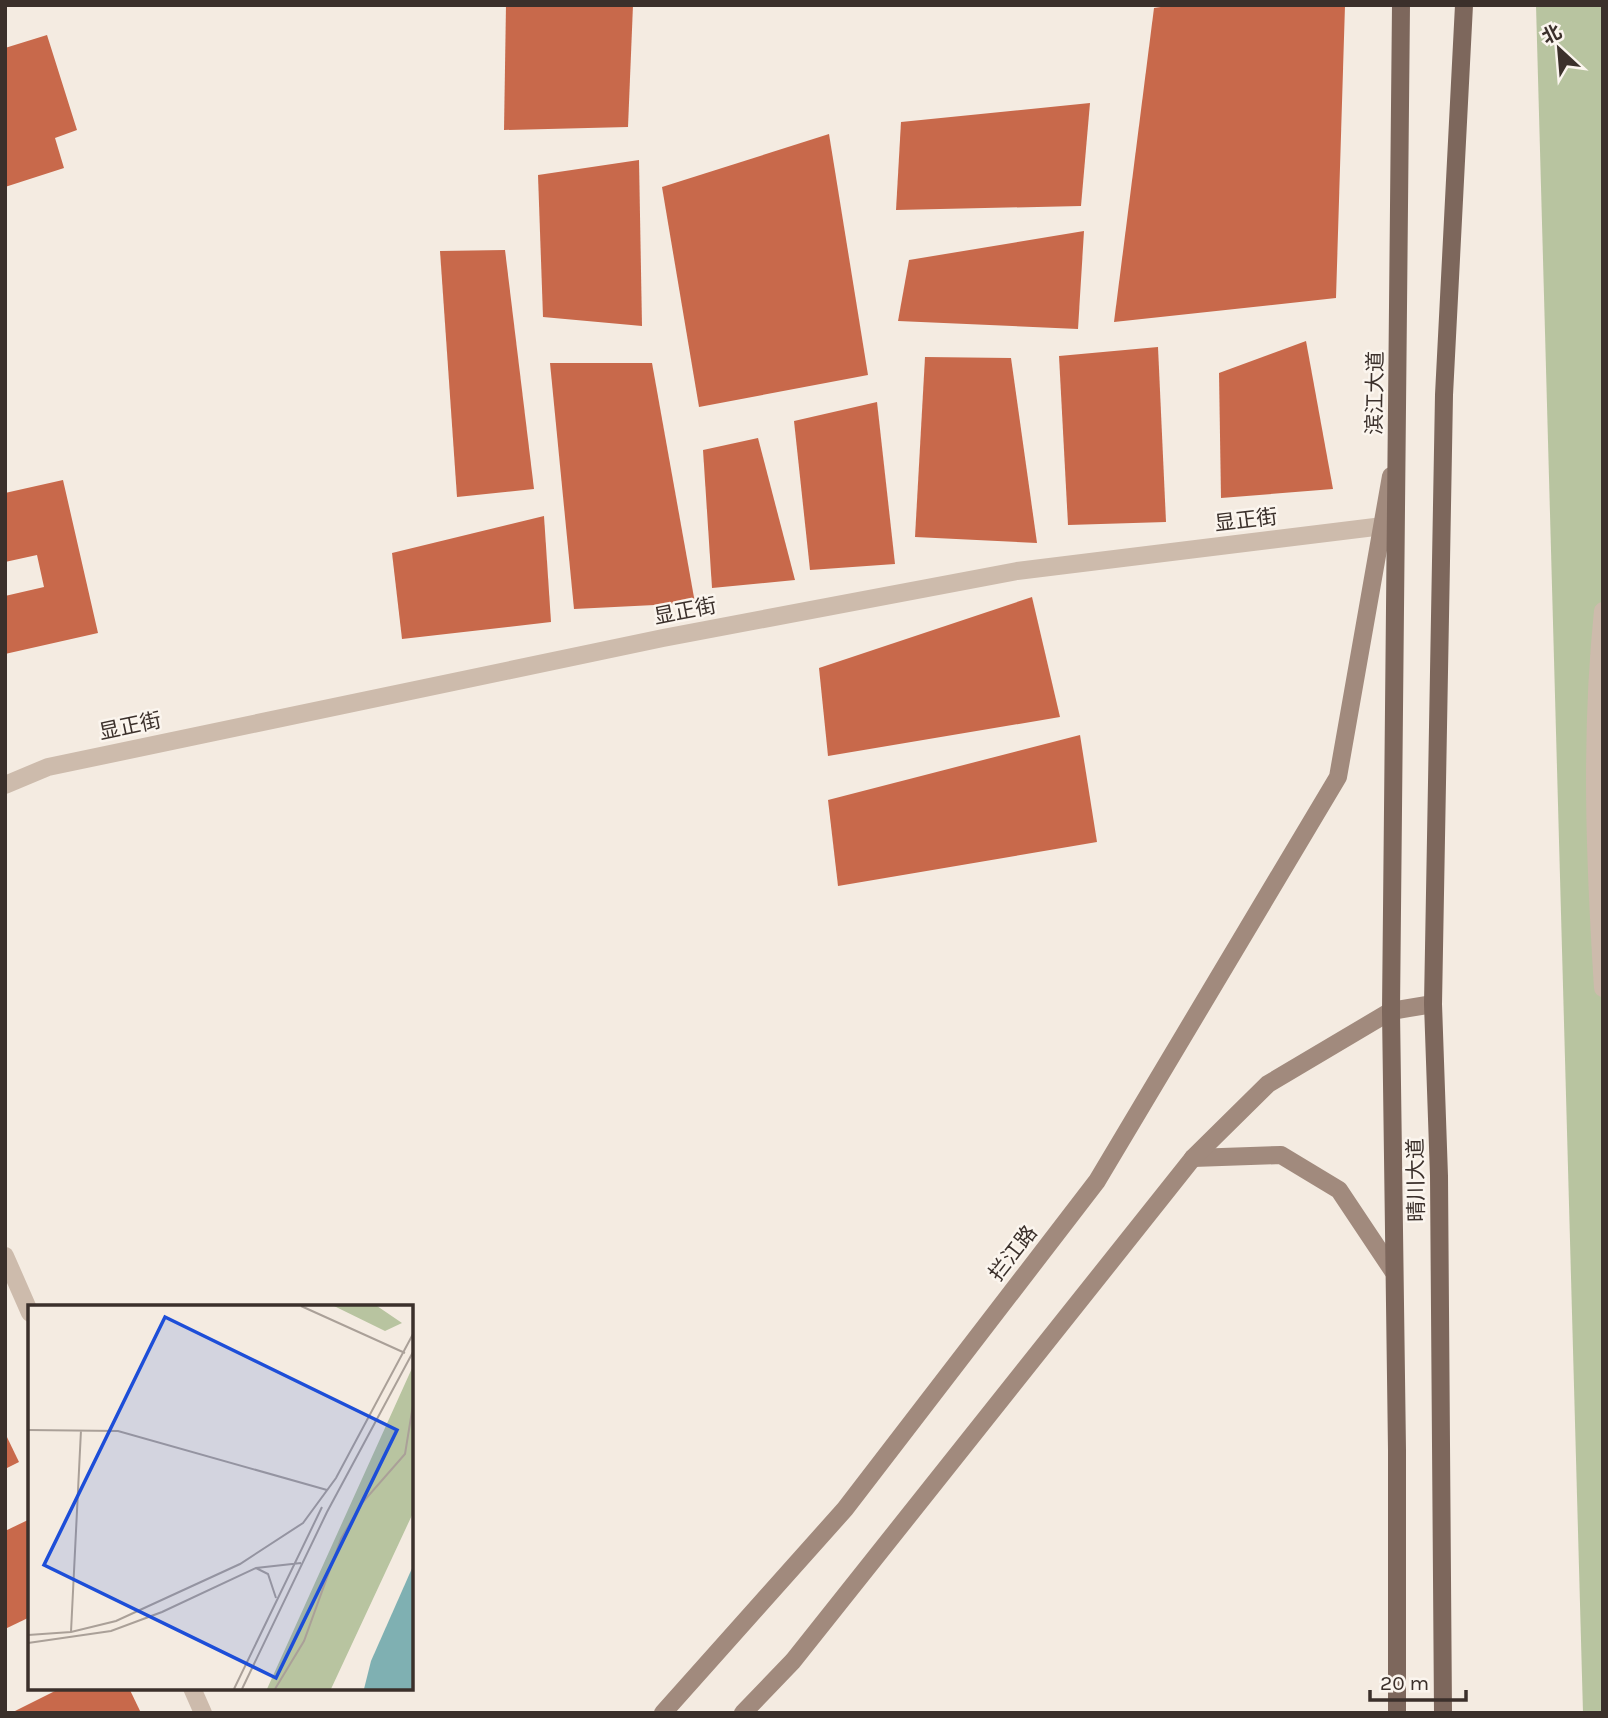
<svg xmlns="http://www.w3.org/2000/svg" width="1608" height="1718" font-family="Karla,'Noto Sans SC',sans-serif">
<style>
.green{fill:#b8c4a0}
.building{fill:#c8694b}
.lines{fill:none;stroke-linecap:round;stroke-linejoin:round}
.service{stroke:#cdbbac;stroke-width:18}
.minor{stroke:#cdbbac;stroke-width:18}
.tertiary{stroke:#cdbbac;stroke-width:18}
.secondary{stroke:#a18a7d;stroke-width:18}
.primary{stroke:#7d675c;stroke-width:18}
.labels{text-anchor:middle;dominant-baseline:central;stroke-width:5;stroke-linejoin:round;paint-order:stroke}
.street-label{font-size:21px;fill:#3b302b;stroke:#fbf5ee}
.inset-road{fill:none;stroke:#aaa098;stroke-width:2}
.view{fill:#1d4ed8;fill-opacity:0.15;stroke:#1d4ed8;stroke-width:3.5}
.inset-edge{fill:none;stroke:#3b302b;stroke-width:3.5}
</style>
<rect width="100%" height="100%" fill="#f4ebe1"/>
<polygon class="green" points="1536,5 1603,5 1603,1713 1583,1713"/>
<g class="building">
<polygon points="506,5 633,5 628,127 504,130"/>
<polygon points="1174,5 1345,5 1336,298 1114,322 1154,8"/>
<polygon points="47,35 77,130 55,138 64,168 5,187 5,48"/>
<polygon points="1090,103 1081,206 896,210 901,122"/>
<polygon points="829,134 868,375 699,407 662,187"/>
<polygon points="639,160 642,326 543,317 538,175"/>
<polygon points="1084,231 1078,329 898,321 909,260"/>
<polygon points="505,250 534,489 457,497 440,251"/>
<polygon points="1306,341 1333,489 1221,498 1219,373"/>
<polygon points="1158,347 1166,522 1068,525 1059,356"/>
<polygon points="925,357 1011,358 1037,543 915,537"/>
<polygon points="550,363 652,363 695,603 574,609"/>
<polygon points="877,402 895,564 810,570 794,421"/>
<polygon points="758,438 795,580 712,588 703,450"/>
<polygon points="63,480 98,633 5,654 5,596 44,587 37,555 5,562 5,493"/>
<polygon points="544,516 551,622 402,639 392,553"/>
<polygon points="1032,597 1060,717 828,756 819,668"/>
<polygon points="1080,735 1097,842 838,886 828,800"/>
<polygon points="5,1433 19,1462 5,1469"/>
<polygon points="30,1519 30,1617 5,1629 5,1531"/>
<polygon points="61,1688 129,1688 141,1713 11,1713"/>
</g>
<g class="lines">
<path class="service" d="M1603,611C1590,737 1595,862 1603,988"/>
<g class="minor">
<polyline points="5,1256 30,1313"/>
<polyline points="192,1688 203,1713"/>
</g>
<polyline class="tertiary" points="5,785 48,767 663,638 1017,571 1383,526"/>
<g class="secondary">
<polyline points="1193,1158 1281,1155 1339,1190 1393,1271"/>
<polyline points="663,1713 845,1509 1097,1181 1338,777 1391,476"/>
<polyline points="743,1713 793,1661 1193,1158 1268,1084 1391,1011 1433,1004"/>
</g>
<g class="primary">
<polyline points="1397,1713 1397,1450 1391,1011 1401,5"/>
<polyline points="1443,1713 1439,1176 1433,1004 1444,395 1464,5"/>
</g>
</g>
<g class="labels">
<g class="street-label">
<text transform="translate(1375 393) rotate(-89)">滨江大道</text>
<text transform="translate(1246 520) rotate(-7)">显正街</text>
<text transform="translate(685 611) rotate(-11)">显正街</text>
<text transform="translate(130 726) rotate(-12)">显正街</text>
<text transform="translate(1416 1180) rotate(-91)">晴川大道</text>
<text transform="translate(1013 1253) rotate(-52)">拦江路</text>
</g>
</g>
<g transform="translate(28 1305)">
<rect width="385" height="385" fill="#f4ebe1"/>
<path d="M306,1H349L374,18L357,26ZM385,61V208L303,384H239Z" fill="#b8c4a0"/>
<path d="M385,261V384H336L343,356Z" fill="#7fb0b2"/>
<path class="inset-road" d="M273,1L377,48M0,125L90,126L299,185M228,263L240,269L248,293M43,327L53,125M0,330L43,327L88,316L212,259L275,218L308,173L385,29M0,338L83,326L134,307L228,263L273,258M206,384L294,202M214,384L299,207L385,47M247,384L276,336L313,234L334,198L377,149L385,100"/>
<path class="view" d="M137,12L369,125L248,373L16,260Z"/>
<rect width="385" height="385" class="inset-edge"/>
</g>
<rect width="1608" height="1718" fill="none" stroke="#3b302b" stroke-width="14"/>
<g transform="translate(1559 49) rotate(334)" stroke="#fbf5ee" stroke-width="5" paint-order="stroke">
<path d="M0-5L12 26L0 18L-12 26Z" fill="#3b302b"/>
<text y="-10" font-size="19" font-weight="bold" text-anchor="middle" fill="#3b302b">北</text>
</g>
<path d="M1370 1690v10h96v-10" fill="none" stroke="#3b302b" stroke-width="3.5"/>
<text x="1380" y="1690" font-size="21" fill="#3b302b" stroke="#fbf5ee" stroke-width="5" paint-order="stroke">20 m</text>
</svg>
